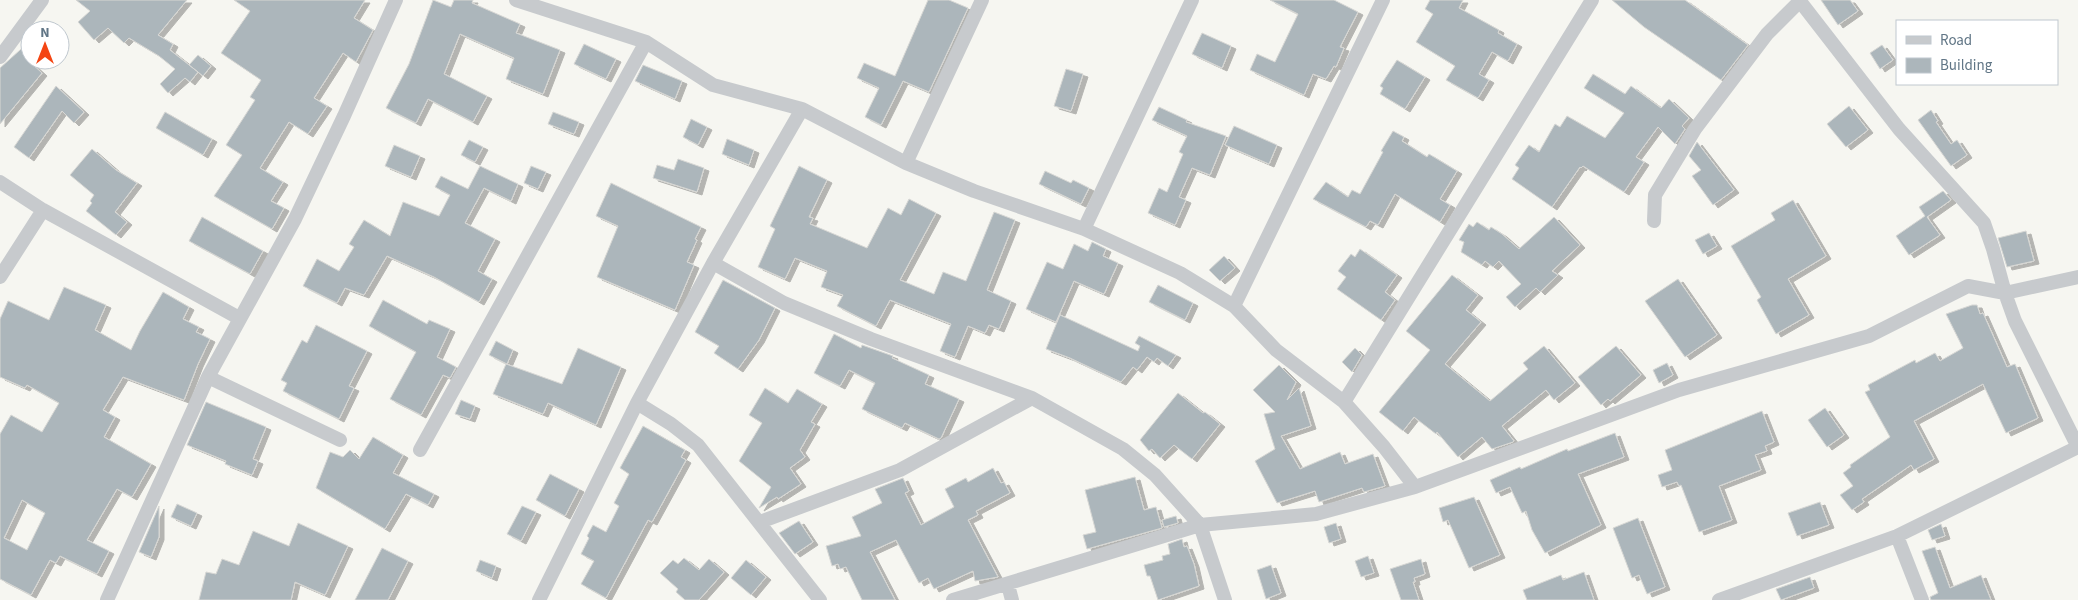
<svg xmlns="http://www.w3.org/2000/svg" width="2078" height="600" font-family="'Source Sans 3',sans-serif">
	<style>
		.building { fill: #acb6bb; stroke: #d7d7d4; fill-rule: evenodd; filter: url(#shadow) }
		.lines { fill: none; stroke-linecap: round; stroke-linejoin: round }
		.street { stroke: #c7cacd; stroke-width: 14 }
	</style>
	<defs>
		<filter id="shadow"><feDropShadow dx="5" dy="3" stdDeviation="0" flood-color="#0004"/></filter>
	</defs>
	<rect width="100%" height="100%" fill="#f6f6f1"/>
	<path class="building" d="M76,0H187L158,35L173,44L170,50L198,72L190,82L185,78L168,93L160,84L175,69L159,56L129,38L124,43L108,28L94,40L78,22L90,11Z
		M234,0H365L354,18L373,30L356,62L343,53L314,98L327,106L308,134L289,122L260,168L283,182L271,201L284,208L272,229L214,196L242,155L226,145L255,100L250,97L261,80L221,53L250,11Z
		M433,0L451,7L454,0H473L472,3L520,24L516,33L560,50L543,94L506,79L514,58L460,34L444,74L487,96L473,122L428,99L416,123L386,108L409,64Z
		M928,0H949L968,8L929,92L903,81L881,125L865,117L879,88L857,78L864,63L895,76Z
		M1270,0H1334L1358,12L1340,47L1344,48L1336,67L1334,66L1326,79L1313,74L1304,95L1250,70L1257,54L1275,62L1298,14Z
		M1430,0H1463L1459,8L1499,30L1498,33L1517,44L1508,61L1492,52L1479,74L1489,80L1478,98L1446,80L1455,66L1416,42L1433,14L1425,9Z
		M1612,0H1685L1748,45L1721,80L1644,27Z
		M1821,0H1850L1858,11L1838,25Z
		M1202,33L1231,46L1222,68L1192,54Z
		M30,41V62L42,73L0,124V68Z
		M584,44L616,59L606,79L574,64Z
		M1882,45L1893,60L1880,69L1870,53Z
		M198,55L211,66L203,76L189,65Z
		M1397,60L1425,77L1405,109L1380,94L1383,88L1380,86Z
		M643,65L682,81L675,99L635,81Z
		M1066,69L1083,74L1071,111L1054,106Z
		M1593,74L1625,94L1631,86L1661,108L1669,99L1689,118L1682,126L1685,129L1675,144L1658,127L1636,157L1644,162L1624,192L1583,166L1581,168L1580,167L1552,207L1512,179L1519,168L1515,165L1529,145L1539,152L1555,124L1560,127L1567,116L1605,138L1624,113L1584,88Z
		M56,86L84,112L74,123L62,111L29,158L14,147Z
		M1849,106L1868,130L1846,147L1827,124Z
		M1159,107L1187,120L1186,122L1226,136L1210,175L1192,168L1179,197L1186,200L1175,225L1148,213L1159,188L1167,192L1183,154L1179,152L1187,136L1152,120Z
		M1931,110L1938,121L1936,122L1951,144L1957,140L1967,155L1951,166L1918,120Z
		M165,112L212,139L203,155L156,128Z
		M553,112L579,122L574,134L548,124Z
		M691,119L707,127L698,145L683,137Z
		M1234,126L1277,145L1269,164L1225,145Z
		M1393,131L1404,137L1402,141L1427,157L1429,154L1457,171L1440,199L1450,205L1440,222L1395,194L1378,225L1370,221L1366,227L1313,199L1326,182L1348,197L1352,190L1360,194L1383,152L1381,151Z
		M727,139L754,150L749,165L722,154Z
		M469,140L483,147L475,162L461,155Z
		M1697,142L1734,190L1713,205L1692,176L1701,170L1689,156Z
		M394,145L420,156L411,177L385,166Z
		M92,149L116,170L137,183L115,212L127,222L116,235L86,211L92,203L90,201L94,195L70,175Z
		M678,159L704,168L697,192L653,178L657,165L674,170Z
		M480,166L518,184L511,201L484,188L465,223L495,239L478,271L492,279L479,302L434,277L387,256L364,295L345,288L337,303L303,286L317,259L339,271L354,247L349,244L364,220L390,236L403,202L439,216L450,195L435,187L441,176L468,189Z
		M531,166L546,172L538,189L524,183Z
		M799,166L827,180L809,217L813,218L810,224L867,248L888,208L901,215L909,199L936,213L900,280L934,294L943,272L966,281L994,212L1015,220L987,290L1011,301L999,329L989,325L985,333L968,326L955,357L940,351L951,324L890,300L876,326L837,306L843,295L821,287L827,271L795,258L785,279L758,267L775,229L770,226Z
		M1045,171L1071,183L1073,180L1089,188L1081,204L1039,184Z
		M611,183L701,227L695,239L697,240L687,262L694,265L675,310L597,277L618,226L596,216Z
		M1943,191L1951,200L1927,217L1940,235L1909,255L1896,236L1925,216L1919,207Z
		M1793,200L1826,256L1788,279L1809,315L1776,334L1757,300L1761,297L1731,246L1775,220L1771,213Z
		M202,217L263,251L250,274L189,241Z
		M1554,217L1580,245L1552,271L1558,275L1540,292L1536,288L1515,307L1506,297L1521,284L1499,261L1493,267L1485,261L1482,265L1461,252L1464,242L1459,240L1469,224L1473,227L1477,222L1489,230L1491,227L1502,234L1519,249Z
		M2026,231L2034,261L2007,267L1998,238Z
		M1709,233L1717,246L1703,254L1695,240Z
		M1092,242L1106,249L1103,256L1118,263L1104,294L1074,281L1056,322L1026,309L1047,262L1063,269L1074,244L1088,251Z
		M1360,249L1397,275L1385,292L1395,300L1381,320L1337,289L1346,277L1338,271L1351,254L1355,257Z
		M1224,256L1235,268L1220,281L1209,270Z
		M1452,275L1478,295L1466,310L1481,322L1445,364L1490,401L1528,369L1523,363L1544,346L1575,383L1554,400L1546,390L1502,426L1514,441L1513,442L1492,449L1482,437L1458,457L1437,432L1436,434L1414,417L1403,431L1379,412L1430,350L1406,331Z
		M1678,279L1717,335L1685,357L1645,301Z
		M723,280L775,308L759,340L738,369L714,353L719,346L695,332Z
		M1158,285L1193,303L1185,320L1149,302Z
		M64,287L106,305L95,330L131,350L140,331L163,292L189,307L183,319L199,327L196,332L210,339L198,364L184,400L123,377L103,410L115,417L104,437L151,464L132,497L117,489L87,540L109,551L97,574L60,556L56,563L50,560L31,595L0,579V434L11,415L42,432L59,403L27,385L25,388L0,377V319L8,301L49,320ZM22,500L45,513L27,550L4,538Z
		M383,300L427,324L429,320L450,329L437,357L456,367L450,378L443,375L421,415L390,399L416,352L369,326Z
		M1972,305H1977L1980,314L1983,313L2007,367L2015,364L2038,418L2006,433L1983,384L1914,421L1934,459L1914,470L1911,465L1862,499L1864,502L1852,510L1840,495L1853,486L1843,473L1851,467L1850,465L1890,437L1865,392L1870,390L1868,385L1915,360L1916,363L1935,353L1940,361L1963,348L1946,314Z
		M1060,315L1138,351L1140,346L1135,343L1139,336L1176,355L1168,366L1157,358L1154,362L1147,357L1137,370L1133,367L1121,382L1070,358L1046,349Z
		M316,325L367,351L349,386L354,388L339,419L283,391L287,383L281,380L302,340L307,343Z
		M834,334L861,348L862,345L893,356L892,358L929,375L925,384L959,399L941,438L939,439L905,423L902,428L862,409L875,383L849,370L840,386L814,373Z
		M496,341L513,350L507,364L489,355Z
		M1616,346L1641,375L1610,401L1608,399L1601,405L1578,377Z
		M578,348L621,367L596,425L548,403L543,414L493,394L506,364L562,384Z
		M1355,348L1362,355L1352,372L1342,362Z
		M1667,363L1673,375L1659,383L1653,370Z
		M1279,365L1296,382L1287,400L1299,388L1311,426L1281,436L1300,469L1340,452L1345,464L1373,454L1385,486L1364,492L1362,488L1319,502L1315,491L1277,503L1255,461L1275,449L1264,414L1275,412L1253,390Z
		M765,388L788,403L797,389L822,404L811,422L815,424L800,450L805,457L790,468L801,484L778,499L777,497L759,508L771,487L739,461L762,423L749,415Z
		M1178,393L1203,413L1205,412L1220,424L1192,459L1174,445L1160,458L1152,449L1149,451L1140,440Z
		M461,400L475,406L470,419L455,414Z
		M206,402L266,427L253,459L258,461L252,475L225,464L226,461L187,445Z
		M1825,408L1844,435L1827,447L1808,420Z
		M1762,411L1774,442L1765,446L1767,451L1755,455L1761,470L1719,486L1732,520L1699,532L1681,485L1679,486L1677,482L1662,487L1658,475L1672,470L1665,450Z
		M643,426L685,450L681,457L686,460L652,522L648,520L606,598L581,584L594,561L581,554L589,538L587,536L593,525L606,532L619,506L614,503L629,474L620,468Z
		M1615,433L1624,457L1578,474L1601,525L1545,553L1532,530L1526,511L1522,513L1510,487L1496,493L1490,480L1520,467L1521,469L1567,449L1568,451Z
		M373,437L403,455L393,473L434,494L428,505L406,494L385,529L316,488L330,452L343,457L350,450L359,459Z
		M993,468L1001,483L1004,482L1010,493L976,511L978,515L968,520L998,577L975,581L973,571L934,589L928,578L919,583L896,540L870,552L895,600H862L846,567L840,569L838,564L832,566L826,546L861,536L852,517L882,503L875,489L903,478L909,491L905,493L921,525L954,507L945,489L966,478L968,482Z
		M550,474L579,489L565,516L536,500Z
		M1135,477L1144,510L1156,507L1162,528L1087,549L1083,535L1096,532L1085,490Z
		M1474,497L1500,555L1469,568L1448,520L1443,522L1439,508Z
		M1820,502L1829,525L1797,536L1788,513Z
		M177,504L197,513L191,526L171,517Z
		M159,506V537L151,557L139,552Z
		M522,506L536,512L521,541L507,534Z
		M1176,516L1178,523L1164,527L1162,520Z
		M1638,518L1665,587L1647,594L1639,575L1632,578L1613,528Z
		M799,521L813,542L795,554L779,533Z
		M298,523L348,546L325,595L295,582L291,600H199L206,572L216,574L222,559L239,565L253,531L289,546Z
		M1336,523L1341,539L1329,543L1324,527Z
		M1941,524L1945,536L1932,540L1928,530Z
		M1182,539L1184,547L1187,546L1194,564L1199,586L1158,600L1150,576H1147L1144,565L1163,560L1162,556L1170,554L1168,544Z
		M1935,547L1950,588L1981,575L1991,600H1931L1930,597L1938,593L1922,551Z
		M382,548L408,561L388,600H355Z
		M1368,556L1374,573L1361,577L1355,561Z
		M684,558L699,570L709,559L724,572L699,600H685L676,592L678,589L660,573L673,560L678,564Z
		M1421,559L1425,574L1414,578L1415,582H1413L1419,600H1401L1390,569Z
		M480,560L496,566L492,578L476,571Z
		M746,560L766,577L751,595L731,578Z
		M1271,565L1281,593L1266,599L1257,570Z
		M1584,572L1594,600H1527L1523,590L1561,575L1563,580Z
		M1810,577L1814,588L1781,600L1776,589Z"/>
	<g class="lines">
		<path class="street" d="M516,0L646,42L713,85L802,109L906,163L974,191L1084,229L1180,273L1234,306L1276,350L1344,402L1384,447L1415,487
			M1799,0L1899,129L1984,223L1993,249L2005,293L2078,277
			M0,57L42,0
			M802,109L713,263L784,303L871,339L1032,398L1123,449L1155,475L1200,525L1225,600
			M906,163L982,0
			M0,182L43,210L239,318
			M1654,221L1655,195L1695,129L1767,34L1800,1
			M1084,229L1192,0
			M0,277L43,210
			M1234,306L1383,0
			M208,377L340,440
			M1344,402L1592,0
			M637,403L713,263
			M420,450L646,42
			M760,522L900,470L1032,398
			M1897,536L1922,600
			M1008,585L1012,600
			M107,600L208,377L295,219L344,116L396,0
			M539,600L637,403L671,424L698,445L820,600
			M953,600L1200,525L1316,514L1415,487L1679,390L1869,336L1968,286L2005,293L2015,321L2078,447
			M1719,600L1897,536L2078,447"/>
	</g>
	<rect x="1896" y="20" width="162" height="65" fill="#ffffff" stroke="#c0c8cf"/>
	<rect x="1906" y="36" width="25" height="8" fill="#c7cacd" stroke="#c0c8cf"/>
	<text x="1940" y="45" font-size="15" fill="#617686">Road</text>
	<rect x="1906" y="58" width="25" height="15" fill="#acb6bb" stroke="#c0c8cf"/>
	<text x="1940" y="70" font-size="15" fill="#617686">Building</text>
	<g transform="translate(45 45)"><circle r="24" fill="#ffffff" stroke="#c0c8cf"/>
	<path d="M0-4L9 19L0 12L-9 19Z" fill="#f44513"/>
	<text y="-8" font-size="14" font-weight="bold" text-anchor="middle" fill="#617686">N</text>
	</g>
</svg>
